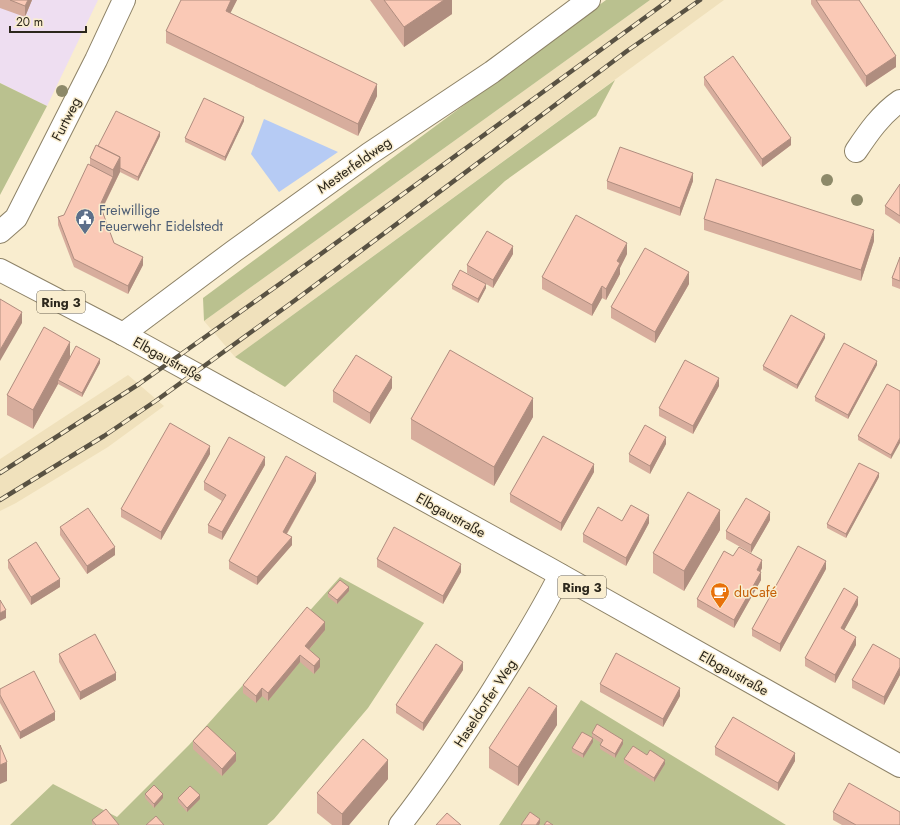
<svg xmlns="http://www.w3.org/2000/svg" width="900" height="825" font-family="Jost,sans-serif">
	<style>
		.built { fill: #f0e1bc }
		.education { fill: #eedef1 }
		.green { fill: #bac18f }
		.water { fill: #b6cbf4 }
		.lines { fill: none; stroke-linecap: round; stroke-linejoin: round }
		.minor-casing { stroke: #8d8267; stroke-width: 24 }
		.major-casing { stroke: #8d8267; stroke-width: 24 }
		.minor { stroke: #fff; stroke-width: 22 }
		.major { stroke: #fff; stroke-width: 22 }
		.rail-casing { stroke: #595243; stroke-width: 4.5 }
		.rail { stroke: #f9edcf; stroke-width: 3; stroke-dasharray: 9; stroke-linecap: butt }
		.tree { fill: #8d8969 }
		.wall { fill: #d7ad9d }
		.shaded-wall { fill: #af8d7f }
		.building { fill: #fac9b6; stroke: #af8d7f }
		.labels { text-anchor: middle; stroke-width: 3; stroke-linejoin: round; paint-order: stroke }
		.shield { fill: #f9edcf; stroke: #6a6252; stroke-width: 1 }
		.shield-label { font-size: 13px; font-weight: bold; fill: #2c271c }
		.street-label { font-size: 14px; fill: #2c271c; stroke: #f9edcf }
		.service-label { font-size: 14px; fill: #4e5e75; stroke: #f9edcf; text-anchor: start }
		.food-label { font-size: 14px; fill: #c56008; stroke: #f9edcf; text-anchor: start }
	</style>
	<rect width="100%" height="100%" fill="#f9edcf"/>
	<path class="built" d="M650,0H724L235,357L204,321Z
		M128,375L164,406L108,447L16,503L0,511V459Z"/>
	<path class="education" d="M0,0H98L47,106L0,83Z"/>
	<path class="green" d="M606,0H650L204,321L203,298Z
		M615,80L596,116L505,181L285,387L235,357Z
		M0,83L47,106L0,195Z
		M340,577L424,623L368,708L274,819L267,825H10L53,784L117,817L189,745Z
		M581,700L786,825H499Z"/>
	<path class="water" d="M264,119L338,152L279,192L251,154Z"/>
	<g class="lines">
		<defs>
			<path id="minor" d="M856,151C868,133 881,114 900,101
				M0,232L16,218L96,60L124,0
				M123,334L234,251L369,154L492,72L589,0
				M400,825C432,784 460,741 488,698C513,658 539,617 560,575"/>
			<path id="major" d="M0,270L123,334L548,568L900,766"/>
		</defs>
		<use href="#minor" class="minor-casing"/>
		<use href="#major" class="major-casing"/>
		<use href="#minor" class="minor"/>
		<use href="#major" class="major"/>
		<defs>
			<path id="rail" d="M0,473L139,384L281,283L669,0
				M0,500L104,436L157,400L294,301L627,51L700,0"/>
		</defs>
		<use href="#rail" class="rail-casing"/>
		<use href="#rail" class="rail"/>
	</g>
	<g class="tree">
		<circle cx="62" cy="91" r="6"/>
		<circle cx="827" cy="180" r="6"/>
		<circle cx="857" cy="200" r="6"/>
	</g>
	<path class="wall" d="M0,0H32L25,17L0,8Z
		M181,0H237L230,13L377,96L358,136L166,43V31Z
		M370,0H452V14L404,47Z
		M811,0H859L896,67L866,87L811,4Z
		M704,77L791,145L762,167L704,85Z
		M244,121L225,161L185,142V138Z
		M160,136L138,181L120,172L102,210L114,243L143,265L128,294L74,267L58,225V217L64,215L90,165V158L98,146Z
		M607,181H693L680,216L607,189Z
		M900,184V224L885,214V206Z
		M704,219L874,241L861,281L704,230Z
		M513,254L493,288L467,273V265Z
		M627,254L620,268V274L606,300L602,298L592,316L542,289V277Z
		M900,257V289L892,286V278Z
		M689,284L655,343L611,318V307Z
		M452,285L486,288L478,303L452,289Z
		M825,338L797,389L763,370V366Z
		M70,358L100,363L82,397L58,384L33,429L7,415V395Z
		M877,365L848,419L815,401V397Z
		M719,386L693,434L659,416V408Z
		M392,388L370,424L333,402V391Z
		M900,391L891,459L858,440V436Z
		M533,417L494,486L411,439V419Z
		M666,444L650,474L629,462V454Z
		M210,454L161,540L121,517V509Z
		M265,465L222,540L208,533V525L222,501L204,490V482Z
		M594,472L561,531L510,502V494Z
		M879,477L846,538L827,528V524Z
		M316,481L287,534L292,545L257,585L229,569V561Z
		M770,520L751,553L726,539V531Z
		M622,521L649,523L626,566L583,542V534Z
		M60,527L115,555L87,574L60,535Z
		M720,530L684,591L653,573V553Z
		M733,556L762,568L760,572L761,580L734,628L697,607V599Z
		M377,559L461,572L443,604L377,567Z
		M8,560L60,587L31,605L8,568Z
		M826,569L780,652L752,636V629Z
		M349,591L337,604L328,597V593Z
		M858,605L844,630L856,645L835,683L805,666V658Z
		M325,630L309,650L320,667L314,674L300,662L268,701L262,696L256,703L243,693V685Z
		M59,654L116,680L80,700L59,662Z
		M900,659V675L884,705L852,688V680Z
		M463,670L423,731L396,713V705Z
		M600,684L680,696L663,727L600,692Z
		M0,689L55,720L20,739L0,703Z
		M557,725L518,786L489,768V748Z
		M592,733L623,744L615,758L600,749V745L601,743L592,737Z
		M193,741L236,761L222,776L193,749Z
		M593,742L583,758L572,752V748Z
		M715,747L795,761L778,791L715,755Z
		M647,755L665,764L654,782L624,763V759Z
		M388,779L349,825H332L317,813V793Z
		M145,794L163,798L154,808L145,798Z
		M178,798L200,799L187,812L178,802Z
		M833,812L900,825H842L833,820Z
		M92,820L119,825H93L92,824Z"/>
	<path class="shaded-wall" d="M28,0H32L25,17V6Z
		M231,0H237L226,22V11Z
		M444,0H452V14L404,47V27Z
		M896,56V67L866,87V76Z
		M377,84V96L358,136V124Z
		M244,117V121L225,161V157Z
		M160,132V136L138,181V177Z
		M791,138V145L762,167V159Z
		M120,157V172L100,213V205L113,177V170Z
		M693,173V181L680,216V208Z
		M874,230V241L861,281V270Z
		M627,243V254L620,268V274L606,300V289L617,261Z
		M513,246V254L493,288V280Z
		M143,257V265L128,294V286Z
		M689,272V284L655,343V332Z
		M486,284V288L478,303V299Z
		M602,286V298L592,316V305Z
		M22,312V323L0,361V350Z
		M825,334V338L797,389V385Z
		M70,342V362L58,380V384L33,429V410Z
		M100,359V363L82,397V393Z
		M877,361V365L848,419V415Z
		M392,377V388L370,424V413Z
		M719,378V386L693,434V426Z
		M533,398V417L494,486V467Z
		M666,437V444L650,474V466Z
		M900,438V443L891,459V455Z
		M210,446V454L161,540V532Z
		M265,457V465L222,540V532Z
		M594,464V472L561,531V523Z
		M316,473V481L283,540V532Z
		M879,473V477L846,538V534Z
		M720,510V530L684,591V571Z
		M770,512V520L751,553V545Z
		M649,515V523L626,566V558Z
		M292,537V545L257,585V577Z
		M115,547V555L87,574V566Z
		M762,560V568L757,578V570Z
		M826,561V569L780,652V644Z
		M461,564V572L443,604V596Z
		M761,572V580L734,628V620Z
		M60,579V587L31,605V597Z
		M349,587V591L337,604V600Z
		M858,597V605L841,636V628Z
		M6,610V618L0,621V613Z
		M325,622V630L305,654V646Z
		M856,637V645L835,683V675Z
		M300,655V662L268,701V693Z
		M320,659V667L314,674V666Z
		M463,662V670L423,731V723Z
		M900,667V675L884,705V697Z
		M116,673V680L80,700V692Z
		M262,688V696L256,703V696Z
		M680,688V696L663,727V719Z
		M557,706V725L518,786V767Z
		M55,712V720L20,739V732Z
		M593,738V742L583,758V754Z
		M623,740V744L615,758V754Z
		M236,753V761L222,776V769Z
		M795,753V761L778,791V783Z
		M388,760V779L349,825H342V814Z
		M665,760V764L654,782V778Z
		M7,762V781L0,784V765Z
		M163,794V798L154,808V804Z
		M200,795V799L187,812V808Z
		M540,819V823L539,825H536Z"/>
	<path class="building" d="M10,0H28L25,6Z
		M181,0H231L226,11L377,84L358,124L166,31Z
		M384,0H444L404,27Z
		M816,0H859L896,56L866,76Z
		M733,56L791,138L762,159L704,77Z
		M204,98L244,117L225,157L185,138Z
		M116,111L160,132L138,177L120,168V157L98,146Z
		M96,145L120,157L113,170L90,158Z
		M620,147L693,173L680,208L607,181Z
		M88,164L113,177L100,205L114,243L143,257L128,286L74,259L58,217L64,215Z
		M716,179L874,230L861,270L704,219Z
		M900,184V216L885,206Z
		M576,215L627,243L617,261L620,263L606,289L602,286L592,305L542,277Z
		M487,231L513,246L493,280L467,265Z
		M645,248L689,272L655,332L611,307Z
		M900,257V281L892,278Z
		M460,270L486,284L478,299L452,285Z
		M0,299L22,312L0,350Z
		M791,315L825,334L797,385L763,366Z
		M44,327L70,342L33,410L7,395Z
		M844,343L877,361L848,415L815,397Z
		M76,346L100,359L82,393L58,380Z
		M450,350L533,398L494,467L411,419Z
		M356,355L392,377L370,413L333,391Z
		M685,360L719,378L693,426L659,408Z
		M887,384L900,391V438L891,455L858,436Z
		M170,423L210,446L161,532L121,509Z
		M645,425L666,437L650,466L629,454Z
		M543,436L594,464L561,523L510,494Z
		M229,437L265,457L222,532L208,525L226,495L204,482Z
		M286,456L316,473L283,532L292,537L257,577L229,561Z
		M859,463L879,473L846,534L827,524Z
		M688,492L720,510L684,571L653,553Z
		M746,498L770,512L751,545L726,531Z
		M631,505L649,515L626,558L583,534L598,507L622,521Z
		M88,508L115,547L87,566L60,527Z
		M394,527L461,564L443,596L377,559Z
		M36,542L60,579L31,597L8,560Z
		M798,546L826,561L780,644L752,629Z
		M739,547L762,560L757,570L761,572L734,620L697,599L724,551L733,556Z
		M340,580L349,587L337,600L328,593Z
		M844,588L858,597L841,628L856,637L835,675L805,658Z
		M0,600L6,610L0,613Z
		M307,607L325,622L305,646L320,659L314,666L300,655L268,693L262,688L256,696L243,685Z
		M95,634L116,673L80,692L59,654Z
		M436,644L463,662L423,723L396,705Z
		M873,644L900,659V667L884,697L852,680Z
		M616,653L680,688L663,719L600,684Z
		M34,671L55,712L20,732L0,695V689Z
		M529,687L557,706L518,767L489,748Z
		M733,717L795,753L778,783L715,747Z
		M597,724L623,740L615,754L600,745L603,740L592,733Z
		M207,726L236,753L222,769L193,741Z
		M582,732L593,738L583,754L572,748Z
		M363,739L388,760L342,814L317,793Z
		M0,745L7,762L0,765Z
		M633,746L647,755L650,750L665,760L654,778L624,759Z
		M849,783L900,812V825H856L833,812Z
		M154,785L163,794L154,804L145,794Z
		M190,786L200,795L187,808L178,798Z
		M106,809L119,825H96L92,820Z
		M530,812L540,819L536,825H521Z
		M447,813L461,825H436Z
		M156,816L164,825H146Z
		M547,821L553,825H544Z"/>
	<defs>
		<symbol id="civic-pin" viewBox="-11 -11 22 30"><path d="M0 17L-7.5 6A9.5 9.5 0 1 1 7.5 6Z" fill="#5c6f8a" stroke="#f9edcf"/><path d="M-.6-6.5H3V-4.5H.6V-3L4-1V1h2V6H-6V1h2V-1L-.6-3ZM-1.2 2.5V6h2.4V2.5Z" fill="#fff"/></symbol>
		<symbol id="cafe-pin" viewBox="-11 -11 22 30"><path d="M0 17L-7.5 6A9.5 9.5 0 1 1 7.5 6Z" fill="#e8710a" stroke="#f9edcf"/><path d="M-5.5-4.5H6V0H3Q3 3.5 0 3.5H-2.5Q-5.5 3.5-5.5 0ZM3-3.2v2h1.7v-2ZM-6 4.5H4V6H-6Z" fill="#fff"/></symbol>
	</defs>
	<g fill-rule="evenodd">
		<use href="#civic-pin" x="74" y="207" width="22" height="30"/>
		<use href="#cafe-pin" x="709" y="581" width="22" height="30"/>
	</g>
	<g class="labels">
		<g class="shield">
			<rect x="37" y="291" width="48" height="22" rx="3"/>
			<rect x="558" y="576" width="48" height="22" rx="3"/>
		</g>
		<g class="shield-label">
			<text x="61" y="307">Ring 3</text>
			<text x="582" y="592">Ring 3</text>
		</g>
		<g class="street-label">
			<text transform="translate(66 119) rotate(-63)" y="5">Furtweg</text>
			<text transform="translate(354 165) rotate(-35)" y="5">Mesterfeldweg</text>
			<text transform="translate(168 359) rotate(29)" y="5">Elbgaustraße</text>
			<text transform="translate(451 515) rotate(29)" y="5">Elbgaustraße</text>
			<text transform="translate(734 673) rotate(29)" y="5">Elbgaustraße</text>
			<text transform="translate(485 703) rotate(-57)" y="5">Haseldorfer Weg</text>
		</g>
		<g class="service-label">
			<text x="99" y="215">Freiwillige<tspan x="99" dy="16">Feuerwehr Eidelstedt</tspan></text>
		</g>
		<g class="food-label">
			<text x="734" y="597">duCafé</text>
		</g>
	</g>
	<path d="M10 26v6h76v-6" fill="none" stroke="#2c271c" stroke-width="2"/>
	<text x="16" y="26" font-size="12" fill="#2c271c" stroke="#f9edcf" stroke-width="3" paint-order="stroke">20 m</text>
</svg>
